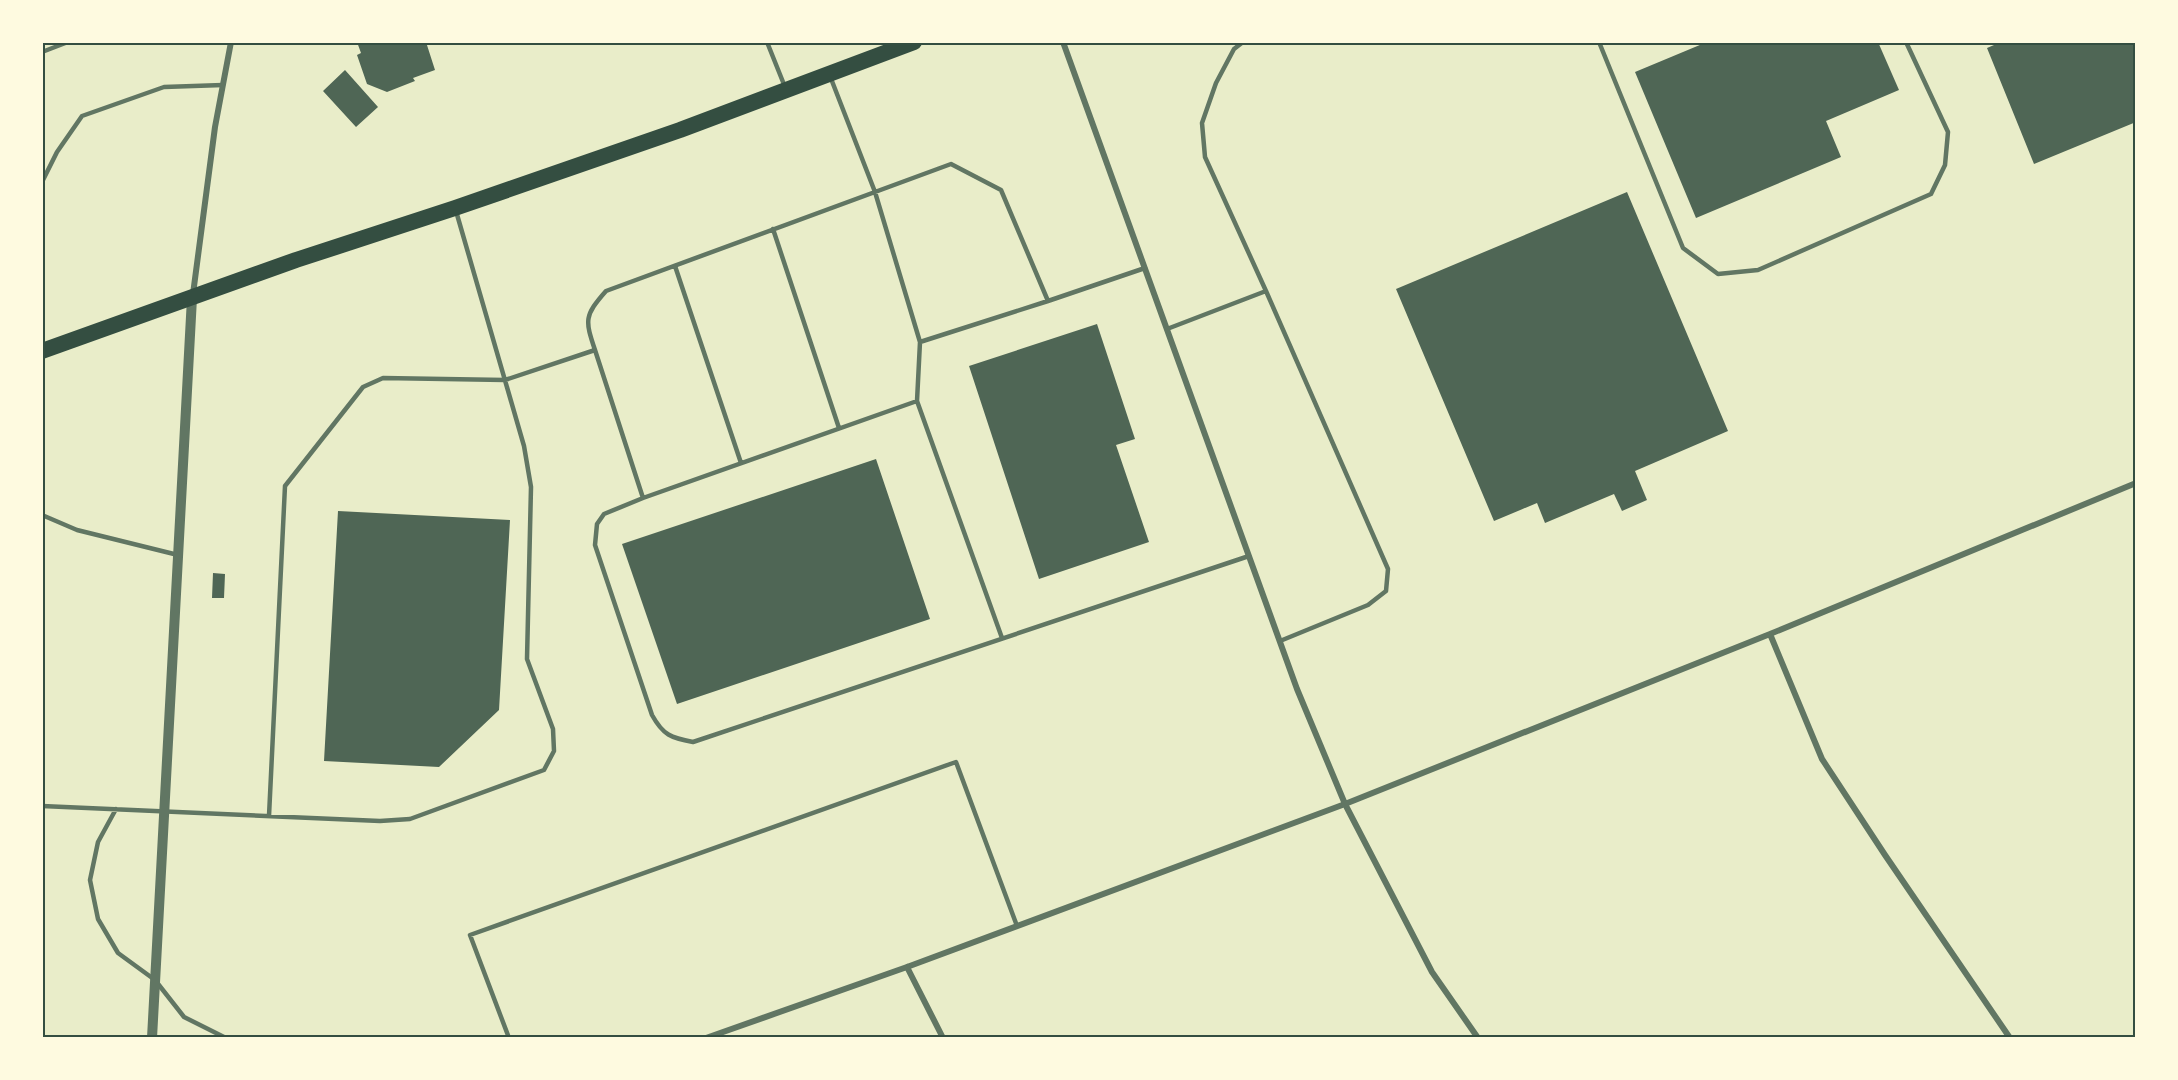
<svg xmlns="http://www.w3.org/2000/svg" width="2178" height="1080" font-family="Manrope,sans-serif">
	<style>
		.building { fill: #4f6655 }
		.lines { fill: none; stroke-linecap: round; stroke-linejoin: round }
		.service { stroke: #617663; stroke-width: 4.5 }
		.minor { stroke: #617663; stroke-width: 6 }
		.tertiary { stroke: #617663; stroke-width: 10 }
		.trunk { stroke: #344e41; stroke-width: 16 }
		.neatline { fill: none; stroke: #344e41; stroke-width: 2 }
	</style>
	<rect width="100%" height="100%" fill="#e9edc9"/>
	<path class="building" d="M357,42H426L435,70L413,78L415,81L387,92L367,84L357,55L361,53Z
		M1707,42H1878L1899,90L1826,121L1841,157L1696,218L1635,72Z
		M2001,42H2136V122L2034,164L1987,48Z
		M345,70L378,107L356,127L323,91Z
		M1627,192L1728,431L1635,471L1647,500L1622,511L1614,494L1545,523L1537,503L1494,521L1396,289Z
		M1097,324L1135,439L1116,445L1149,542L1039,579L969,366Z
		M876,459L930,619L677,704L622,544Z
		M338,511L510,520L499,710L439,767L324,761Z
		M213,573L225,574L224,598H212Z"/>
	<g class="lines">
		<path class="service" d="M767,42L785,87
			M1599,42L1683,248L1718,274L1758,270L1931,194L1945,165L1948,132L1906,42
			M42,52L68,42
			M830,76L875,192L920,342L917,401L1002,638
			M42,182L57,152L82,116L164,87L223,85
			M773,229L839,428
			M675,266L741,463
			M1266,291L1388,569L1386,591L1368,605L1280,641
			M1167,329L1266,291L1205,157L1202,123L1216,83L1234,49L1243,42
			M920,342L1048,301
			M595,350L643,498L604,514L597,524L595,545L652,715C663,735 671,738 693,742L1249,556
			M643,498L917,401
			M42,515L77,530L178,555
			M42,806L380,821L410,819L544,770L554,751L553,729L527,659L531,487L524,446L456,211
			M116,809L98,842L90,880L98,919L118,953L155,980L184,1017L226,1038
			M269,816L285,486L363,387L383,378L505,380L595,350C585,320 584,316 606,291L951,164L1001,190L1048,301L1145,268
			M509,1038L470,935L956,762L1017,926"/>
		<path class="minor" d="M1063,42L1297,689L1345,804L1432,972L1478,1038
			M193,294L215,127L231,42
			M1770,634L1822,759L1885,855L2010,1038
			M907,967L943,1038
			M706,1038L907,967L1345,804L1770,634L2136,483"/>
		<path class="tertiary" d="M152,1038L192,298"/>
		<path class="trunk" d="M42,351L296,260L455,208L680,130L914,42"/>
	</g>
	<rect width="2178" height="1080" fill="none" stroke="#fefae0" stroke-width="87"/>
	<rect x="44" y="44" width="2090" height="992" class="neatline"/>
</svg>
